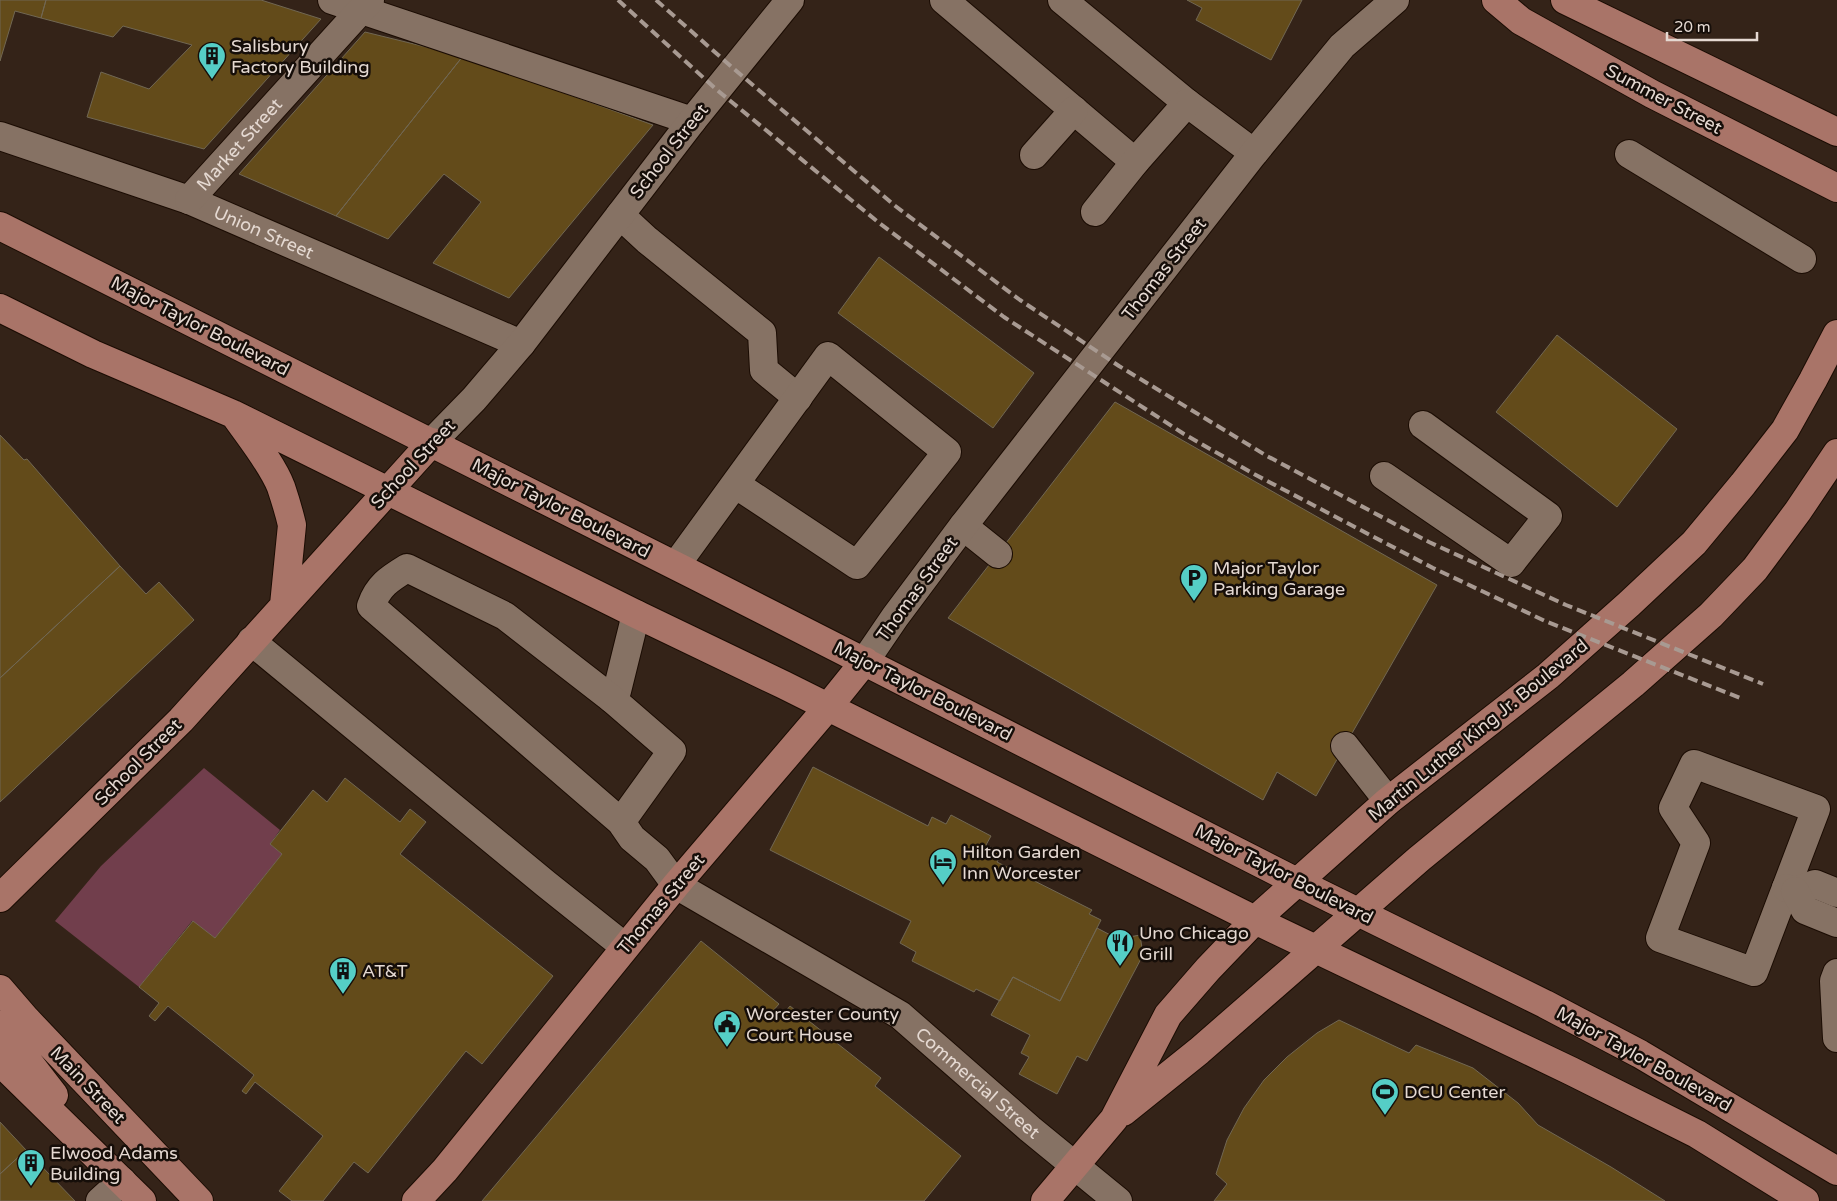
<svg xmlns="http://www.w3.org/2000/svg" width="1837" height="1201" font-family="'Varela Round',sans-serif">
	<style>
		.green { fill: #713e4c }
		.building { fill: #634b1a; stroke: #716753 }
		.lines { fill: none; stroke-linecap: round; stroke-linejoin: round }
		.minor-casing { stroke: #1b0c03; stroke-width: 30 }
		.major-casing { stroke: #1b0c03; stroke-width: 30 }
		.minor { stroke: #867264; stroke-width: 28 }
		.major { stroke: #a97468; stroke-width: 28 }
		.rail { stroke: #a89a92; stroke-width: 4; stroke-dasharray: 10 5; stroke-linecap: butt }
		.labels { text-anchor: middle; stroke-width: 5; stroke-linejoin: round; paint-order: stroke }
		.poi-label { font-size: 18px; fill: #e5d9d2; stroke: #160e09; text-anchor: start }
		.street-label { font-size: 18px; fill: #e5d9d2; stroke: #160e09 }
	</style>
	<rect width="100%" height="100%" fill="#342318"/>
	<path class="green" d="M204,768L280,830L270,844L282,854L215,938L192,921L139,987L55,921L101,866Z"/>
	<path class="building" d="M0,0H46L41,18L15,11L0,61Z
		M46,0H261L321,19L204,149L87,117L101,72L149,89L192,45L123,26L113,37L41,18Z
		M1187,0H1302L1271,60L1196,20L1202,8Z
		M365,32L463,56L336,216L239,174Z
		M463,56L653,125L509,298L433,263L481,202L444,174L388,239L336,216Z
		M879,257L1034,373L993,428L838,313Z
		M1557,335L1677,429L1617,507L1496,412Z
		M1115,402L1437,585L1316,796L1277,772L1263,800L948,618Z
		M0,435L24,460L27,459L120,566L0,678Z
		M120,566L146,594L159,582L194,620L0,802V678Z
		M813,767L928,826L932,817L946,824L951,815L991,836L986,845L1002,853L997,862L1092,910L1089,914L1101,920L1060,1001L1013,977L1000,1001L976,989L974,992L912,961L916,952L900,943L911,921L770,850Z
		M345,778L400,822L410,809L426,822L400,854L553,976L482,1064L466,1051L368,1173L354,1162L323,1201H292L279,1191L323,1136L255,1082L246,1094L242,1091L254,1075L168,1006L155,1021L149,1016L159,1003L139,987L193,921L215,938L282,854L270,844L313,790L327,802Z
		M1097,928L1118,939L1140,935L1143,955L1087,1061L1077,1056L1057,1094L1019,1074L1029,1057L1021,1053L1030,1035L991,1015L1013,977L1060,1001Z
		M701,941L779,1004L772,1012L779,1019L790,1006L881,1078L875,1086L961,1156L924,1201H482Z
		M1339,1020L1409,1053L1416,1045L1473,1068L1518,1103L1538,1125L1611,1167L1665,1201H1214L1227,1184L1216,1174L1227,1140L1244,1108L1264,1080L1287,1057L1317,1033Z
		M0,1122L26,1150L0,1174Z
		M26,1150L75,1201H0V1174Z"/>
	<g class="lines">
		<defs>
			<g id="minor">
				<path d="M332,0L692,121"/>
				<path d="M944,0L1135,162"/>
				<path d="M1062,0L1187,103L1254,153"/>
				<path id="s1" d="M0,136L189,200L521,344"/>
				<path d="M1629,154L1802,259"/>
				<path d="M1034,155L1074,110"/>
				<path id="s2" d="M189,200L370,0"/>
				<path d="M1095,212L1135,162L1187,103"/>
				<path d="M620,215L647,240L762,333L764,370L798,398"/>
				<path d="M432,442L474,399L521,344L692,121L790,0"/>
				<path d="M1384,476L1511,563L1548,516L1423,425"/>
				<path d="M963,526L998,554"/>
				<path d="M676,565L828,356L947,452L857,565L735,484"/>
				<path d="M251,641L546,884L625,947"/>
				<path d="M865,661L895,617L963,526L1254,153L1342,46L1395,0"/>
				<path d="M612,699L617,691L636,614"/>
				<path d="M1345,746L1388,801"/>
				<path d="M1694,764L1816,809L1754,972L1660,938L1696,843L1673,808Z"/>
				<path id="s3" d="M621,822L672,751L612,699L505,616L407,568C389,579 378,586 371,606L621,822L632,838L657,859L676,885L900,1015L1030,1129L1118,1201"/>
				<path d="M1786,888L1795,891L1815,884L1837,893"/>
				<path d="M1795,891L1805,910L1837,923"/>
				<path d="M1837,973L1834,981L1837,1038"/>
				<path d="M100,1201L122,1181"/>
			</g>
			<path id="major" d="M1496,0L1521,21L1652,94L1837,188
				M1565,0L1837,132
				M0,226L696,576L1297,882L1545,1004L1640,1054L1837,1171
				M0,308L93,354L233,414L636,614L784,685L1255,920L1571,1071L1697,1134L1805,1201
				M236,417C250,437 272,464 281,487C285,499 289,512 292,525L284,605
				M0,898L181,720L432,442
				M0,989L25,1018L199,1201
				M0,1025L54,1095
				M0,1062L142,1201
				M1123,1112L1199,1051L1419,859L1633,684L1711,615L1755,569L1798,511L1837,453
				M416,1201L445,1170L676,885L828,707L865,661
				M1045,1201L1114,1119L1168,1015L1208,969L1255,920L1388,801L1548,676L1629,604L1694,543L1743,484L1785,430L1813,380L1837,334"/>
		</defs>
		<use href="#minor" class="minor-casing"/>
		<use href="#major" class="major-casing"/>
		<use href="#minor" class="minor"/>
		<use href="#major" class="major"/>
		<path class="rail" d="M618,0L717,90L878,222L1004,317L1184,434L1254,474L1433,568L1484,592L1545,621L1743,699
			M656,0L734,69L894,205L1020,300L1119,366L1267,456L1429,542L1566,605L1763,684"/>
	</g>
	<defs>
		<symbol id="building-pin" viewBox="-11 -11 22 30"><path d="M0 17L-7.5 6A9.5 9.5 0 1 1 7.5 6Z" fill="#55cec6" stroke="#160e09"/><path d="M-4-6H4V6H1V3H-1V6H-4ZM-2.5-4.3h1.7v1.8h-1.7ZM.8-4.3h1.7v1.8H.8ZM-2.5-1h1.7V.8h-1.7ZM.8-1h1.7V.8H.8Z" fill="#111"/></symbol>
		<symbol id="parking-pin" viewBox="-11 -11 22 30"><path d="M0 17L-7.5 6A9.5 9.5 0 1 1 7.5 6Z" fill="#55cec6" stroke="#160e09"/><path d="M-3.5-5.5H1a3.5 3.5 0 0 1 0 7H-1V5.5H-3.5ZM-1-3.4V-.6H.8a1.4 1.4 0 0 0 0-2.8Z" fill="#111"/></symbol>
		<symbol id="hotel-pin" viewBox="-11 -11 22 30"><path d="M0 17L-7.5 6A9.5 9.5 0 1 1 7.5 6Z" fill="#55cec6" stroke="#160e09"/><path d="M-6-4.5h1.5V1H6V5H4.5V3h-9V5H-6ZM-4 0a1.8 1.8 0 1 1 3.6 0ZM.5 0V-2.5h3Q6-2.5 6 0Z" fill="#111"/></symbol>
		<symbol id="restaurant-pin" viewBox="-11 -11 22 30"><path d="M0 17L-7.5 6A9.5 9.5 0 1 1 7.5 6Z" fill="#55cec6" stroke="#160e09"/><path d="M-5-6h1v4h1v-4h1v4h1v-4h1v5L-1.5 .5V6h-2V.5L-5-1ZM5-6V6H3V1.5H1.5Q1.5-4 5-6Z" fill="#111"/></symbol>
		<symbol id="civic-pin" viewBox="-11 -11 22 30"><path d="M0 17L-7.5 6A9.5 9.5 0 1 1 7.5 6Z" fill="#55cec6" stroke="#160e09"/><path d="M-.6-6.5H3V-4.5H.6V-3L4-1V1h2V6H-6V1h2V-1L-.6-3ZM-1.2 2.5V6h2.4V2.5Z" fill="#111"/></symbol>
		<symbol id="stadium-pin" viewBox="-11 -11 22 30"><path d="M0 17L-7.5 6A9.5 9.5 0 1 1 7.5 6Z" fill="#55cec6" stroke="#160e09"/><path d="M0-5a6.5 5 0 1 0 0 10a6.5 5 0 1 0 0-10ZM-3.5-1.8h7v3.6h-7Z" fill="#111"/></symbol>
	</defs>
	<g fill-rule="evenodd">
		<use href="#building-pin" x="196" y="40" width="32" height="43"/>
		<use href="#parking-pin" x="1178" y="562" width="32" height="43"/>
		<use href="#hotel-pin" x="927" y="846" width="32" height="43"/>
		<use href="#restaurant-pin" x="1104" y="927" width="32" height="43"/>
		<use href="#building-pin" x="327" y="955" width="32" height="43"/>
		<use href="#civic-pin" x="711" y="1008" width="32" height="43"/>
		<use href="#stadium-pin" x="1369" y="1076" width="32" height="43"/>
		<use href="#building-pin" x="15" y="1147" width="32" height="43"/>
	</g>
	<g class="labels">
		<g class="poi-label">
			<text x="231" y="52">Salisbury<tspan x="231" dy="21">Factory Building</tspan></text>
			<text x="1213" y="574">Major Taylor<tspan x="1213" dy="21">Parking Garage</tspan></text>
			<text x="962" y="858">Hilton Garden<tspan x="962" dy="21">Inn Worcester</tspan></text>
			<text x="1139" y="939">Uno Chicago<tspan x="1139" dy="21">Grill</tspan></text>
			<text x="362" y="977">AT&amp;T</text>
			<text x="746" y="1020">Worcester County<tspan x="746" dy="21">Court House</tspan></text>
			<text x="1404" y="1098">DCU Center</text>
			<text x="50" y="1159">Elwood Adams<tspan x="50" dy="21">Building</tspan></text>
		</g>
		<g class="street-label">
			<text transform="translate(1664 99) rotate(28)" y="6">Summer Street</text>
			<text dy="6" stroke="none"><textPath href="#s2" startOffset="75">Market Street</textPath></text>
			<text transform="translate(669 151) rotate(-52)" y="6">School Street</text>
			<text dy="6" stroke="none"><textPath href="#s1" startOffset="281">Union Street</textPath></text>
			<text transform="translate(1164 269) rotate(-52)" y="6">Thomas Street</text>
			<text transform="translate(200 326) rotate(27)" y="6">Major Taylor Boulevard</text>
			<text transform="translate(413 464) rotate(-47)" y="6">School Street</text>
			<text transform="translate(561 508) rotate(27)" y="6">Major Taylor Boulevard</text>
			<text transform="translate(917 589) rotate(-54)" y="6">Thomas Street</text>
			<text transform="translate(923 691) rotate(27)" y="6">Major Taylor Boulevard</text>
			<text transform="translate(1478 730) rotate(-39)" y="6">Martin Luther King Jr. Boulevard</text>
			<text transform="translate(138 762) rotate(-45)" y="6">School Street</text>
			<text transform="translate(1284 874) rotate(27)" y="6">Major Taylor Boulevard</text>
			<text transform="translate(661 904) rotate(-50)" y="6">Thomas Street</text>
			<text transform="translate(1644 1059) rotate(29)" y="6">Major Taylor Boulevard</text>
			<text dy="6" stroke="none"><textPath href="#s3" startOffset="1242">Commercial Street</textPath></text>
			<text transform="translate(88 1085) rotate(46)" y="6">Main Street</text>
		</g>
	</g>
	<path d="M1667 32v8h90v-8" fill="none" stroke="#e5d9d2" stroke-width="2.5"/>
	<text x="1674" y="32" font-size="15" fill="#e5d9d2" stroke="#160e09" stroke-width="4" paint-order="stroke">20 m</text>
</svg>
